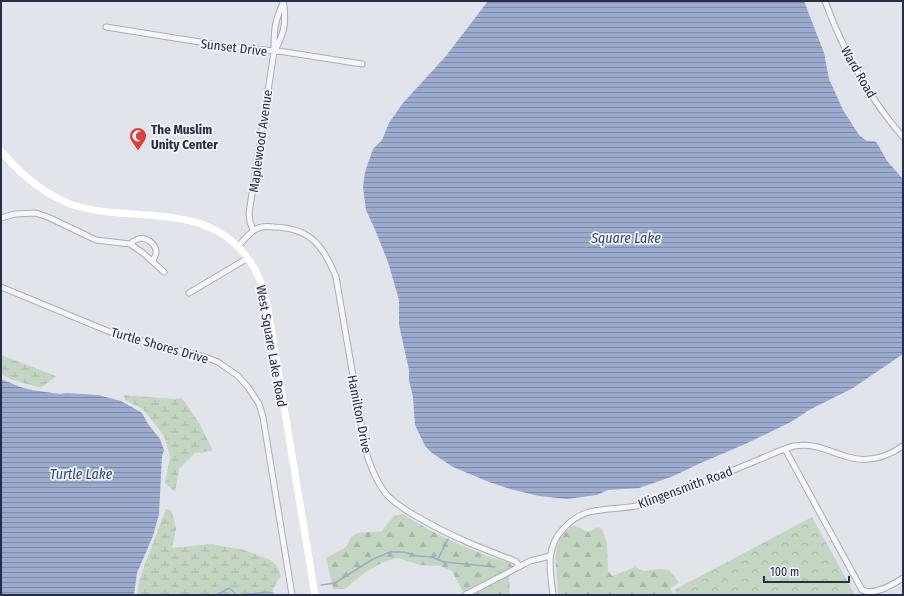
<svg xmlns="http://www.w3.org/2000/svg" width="904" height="596" font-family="'Fira Sans Condensed',sans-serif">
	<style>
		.forest { fill: url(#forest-firs) }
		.wetland { fill: url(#wetland-marsh) }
		.park { fill: url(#park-crowns) }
		.water { fill: url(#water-rules) }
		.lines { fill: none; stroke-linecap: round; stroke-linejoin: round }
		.stream { stroke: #9aabce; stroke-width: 1.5 }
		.street-casing { stroke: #aaadb9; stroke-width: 7 }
		.street { stroke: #f5f6f9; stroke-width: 5 }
		.secondary { stroke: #fff; stroke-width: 7 }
		.labels { text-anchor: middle; stroke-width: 3.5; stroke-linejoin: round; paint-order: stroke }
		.street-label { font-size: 13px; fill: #282e45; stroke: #f2f3f8 }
		.poi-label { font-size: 13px; font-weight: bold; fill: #282e45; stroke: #f2f3f8; text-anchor: start }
		.water-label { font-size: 14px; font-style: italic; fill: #2f447c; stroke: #f2f3f8 }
	</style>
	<defs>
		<pattern id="forest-firs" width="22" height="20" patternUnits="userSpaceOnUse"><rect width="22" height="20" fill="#c4d6c2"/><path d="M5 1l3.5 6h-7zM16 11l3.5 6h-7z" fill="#a8b8a8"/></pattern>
		<pattern id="wetland-marsh" width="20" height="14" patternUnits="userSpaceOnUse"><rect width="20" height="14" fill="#c4d6c2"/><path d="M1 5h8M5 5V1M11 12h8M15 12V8" fill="none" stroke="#a8b8a8"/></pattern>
		<pattern id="park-crowns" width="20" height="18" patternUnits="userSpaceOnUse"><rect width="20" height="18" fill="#c4d6c2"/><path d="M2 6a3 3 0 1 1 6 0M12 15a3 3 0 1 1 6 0" fill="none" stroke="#a8b8a8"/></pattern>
		<pattern id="water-rules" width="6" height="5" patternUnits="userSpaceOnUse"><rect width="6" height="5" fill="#9aabce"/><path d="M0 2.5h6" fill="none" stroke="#7e8ca9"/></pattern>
	</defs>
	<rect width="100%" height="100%" fill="#e2e4eb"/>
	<path class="forest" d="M403,514C432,534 476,553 510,563L512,566L511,568L467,592H463L452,571L440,566L420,565L398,558L383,562L363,574L345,589H333L326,558L346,547L351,537L357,533L382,531L394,516Z
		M572,526L578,527L588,532L598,527L602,529L607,543L608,571L612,576L635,567L644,571L661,569L669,570L679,583L670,588L675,595H558C558,568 547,546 572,526Z
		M509,576L510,595H473Z"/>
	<path class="wetland" d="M1,355L56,376L41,388L13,380L1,374Z
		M124,395L175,399L182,398L199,423L213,451L195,453L179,469L175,492L165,483L170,457L164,436L143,409L125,400Z
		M166,509L172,511L176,529L172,548L210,544L241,549L271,560L277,566L281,576L276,583L271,595H137L139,582L143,569Z"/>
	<path class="park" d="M812,517L855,595H677L674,590Z"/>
	<path class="water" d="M488,1H804L824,53L829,79L843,110L859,135L867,141H874L877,143L887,161L903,179V354L853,388L809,410L791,422L743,445L703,462L671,477L639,488L608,490L597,495L567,499L539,496L510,489L489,482L453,467L432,453L425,446L415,425L413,397L409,381V370L399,325V300L388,262L376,232L366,210L363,187L365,172L373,149L382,140L389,123L403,103L446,56Z
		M1,379L20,387L32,390L60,394L66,393L98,395L121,401L130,406L142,413L148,424L160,439L164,450L162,456L159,514L153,536L137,573L134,595H1Z"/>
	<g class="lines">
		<path class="stream" d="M438,559L448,539
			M321,585L335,583L373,559L390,552H404L417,556L432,557L444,562L495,567
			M216,595L229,588L235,593V595
			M241,595L266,592L273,593"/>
		<defs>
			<path id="street" d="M825,1C843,50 868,97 903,137
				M106,27L225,46L285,52L362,64
				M275,51C284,32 286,26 284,5
				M1,218L15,214L36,213L50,218L96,240L130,244L143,253L164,272
				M253,230L250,222L249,213L274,52C274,31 274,23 283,3
				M130,244C132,242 135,240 138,239C146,236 156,244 156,252C156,255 154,258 153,261
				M238,246C243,241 248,235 253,231C259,226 267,226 274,227C310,228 323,245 336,277L366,452C371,468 377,484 388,496C398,506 410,513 423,520C452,537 484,549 515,561L520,566
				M1,287L115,334L205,357L218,362L238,376L248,387L259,404L263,417L292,595
				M189,293L248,258
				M785,449L862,590C874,596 892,585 903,578
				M465,595L530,561L550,556
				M553,595C550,571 545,548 563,529C586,503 611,512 641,505C657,501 672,494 687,488C711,479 734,470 758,460C770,455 782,449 794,446C817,443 827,451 848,457C868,463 887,457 903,446"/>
		</defs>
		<use href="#street" class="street-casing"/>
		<use href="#street" class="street"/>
		<path class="secondary" d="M1,151C21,175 43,194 73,205C129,223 200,202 242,251C255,266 263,283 267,303L315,595"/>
	</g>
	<defs>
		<symbol id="mosque-pin" viewBox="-11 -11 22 30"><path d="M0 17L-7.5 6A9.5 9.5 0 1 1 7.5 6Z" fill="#d9403e" stroke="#f2f3f8"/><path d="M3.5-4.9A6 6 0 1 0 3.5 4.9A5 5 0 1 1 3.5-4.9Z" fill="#fff"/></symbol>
	</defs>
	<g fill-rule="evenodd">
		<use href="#mosque-pin" x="128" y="126" width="20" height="27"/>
	</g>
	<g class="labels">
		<g class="street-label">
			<text transform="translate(234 47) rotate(7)" y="5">Sunset Drive</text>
			<text transform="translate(859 72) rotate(60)" y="5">Ward Road</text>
			<text transform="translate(260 141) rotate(-82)" y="5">Maplewood Avenue</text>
			<text transform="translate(160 345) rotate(16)" y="5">Turtle Shores Drive</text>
			<text transform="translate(272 346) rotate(80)" y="5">West Square Lake Road</text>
			<text transform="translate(360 414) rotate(79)" y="5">Hamilton Drive</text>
			<text transform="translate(685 487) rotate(-20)" y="5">Klingensmith Road</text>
		</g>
		<g class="poi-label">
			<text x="151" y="134">The Muslim<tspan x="151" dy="15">Unity Center</tspan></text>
		</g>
		<g class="water-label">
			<text x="626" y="243">Square Lake</text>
			<text x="81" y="479">Turtle Lake</text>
		</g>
	</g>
	<rect width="904" height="596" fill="none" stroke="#282e45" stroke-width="4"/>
	<path d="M764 576v6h85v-6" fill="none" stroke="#282e45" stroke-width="2"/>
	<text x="770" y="576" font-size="12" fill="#282e45" stroke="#f2f3f8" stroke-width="3" paint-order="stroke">100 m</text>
</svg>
